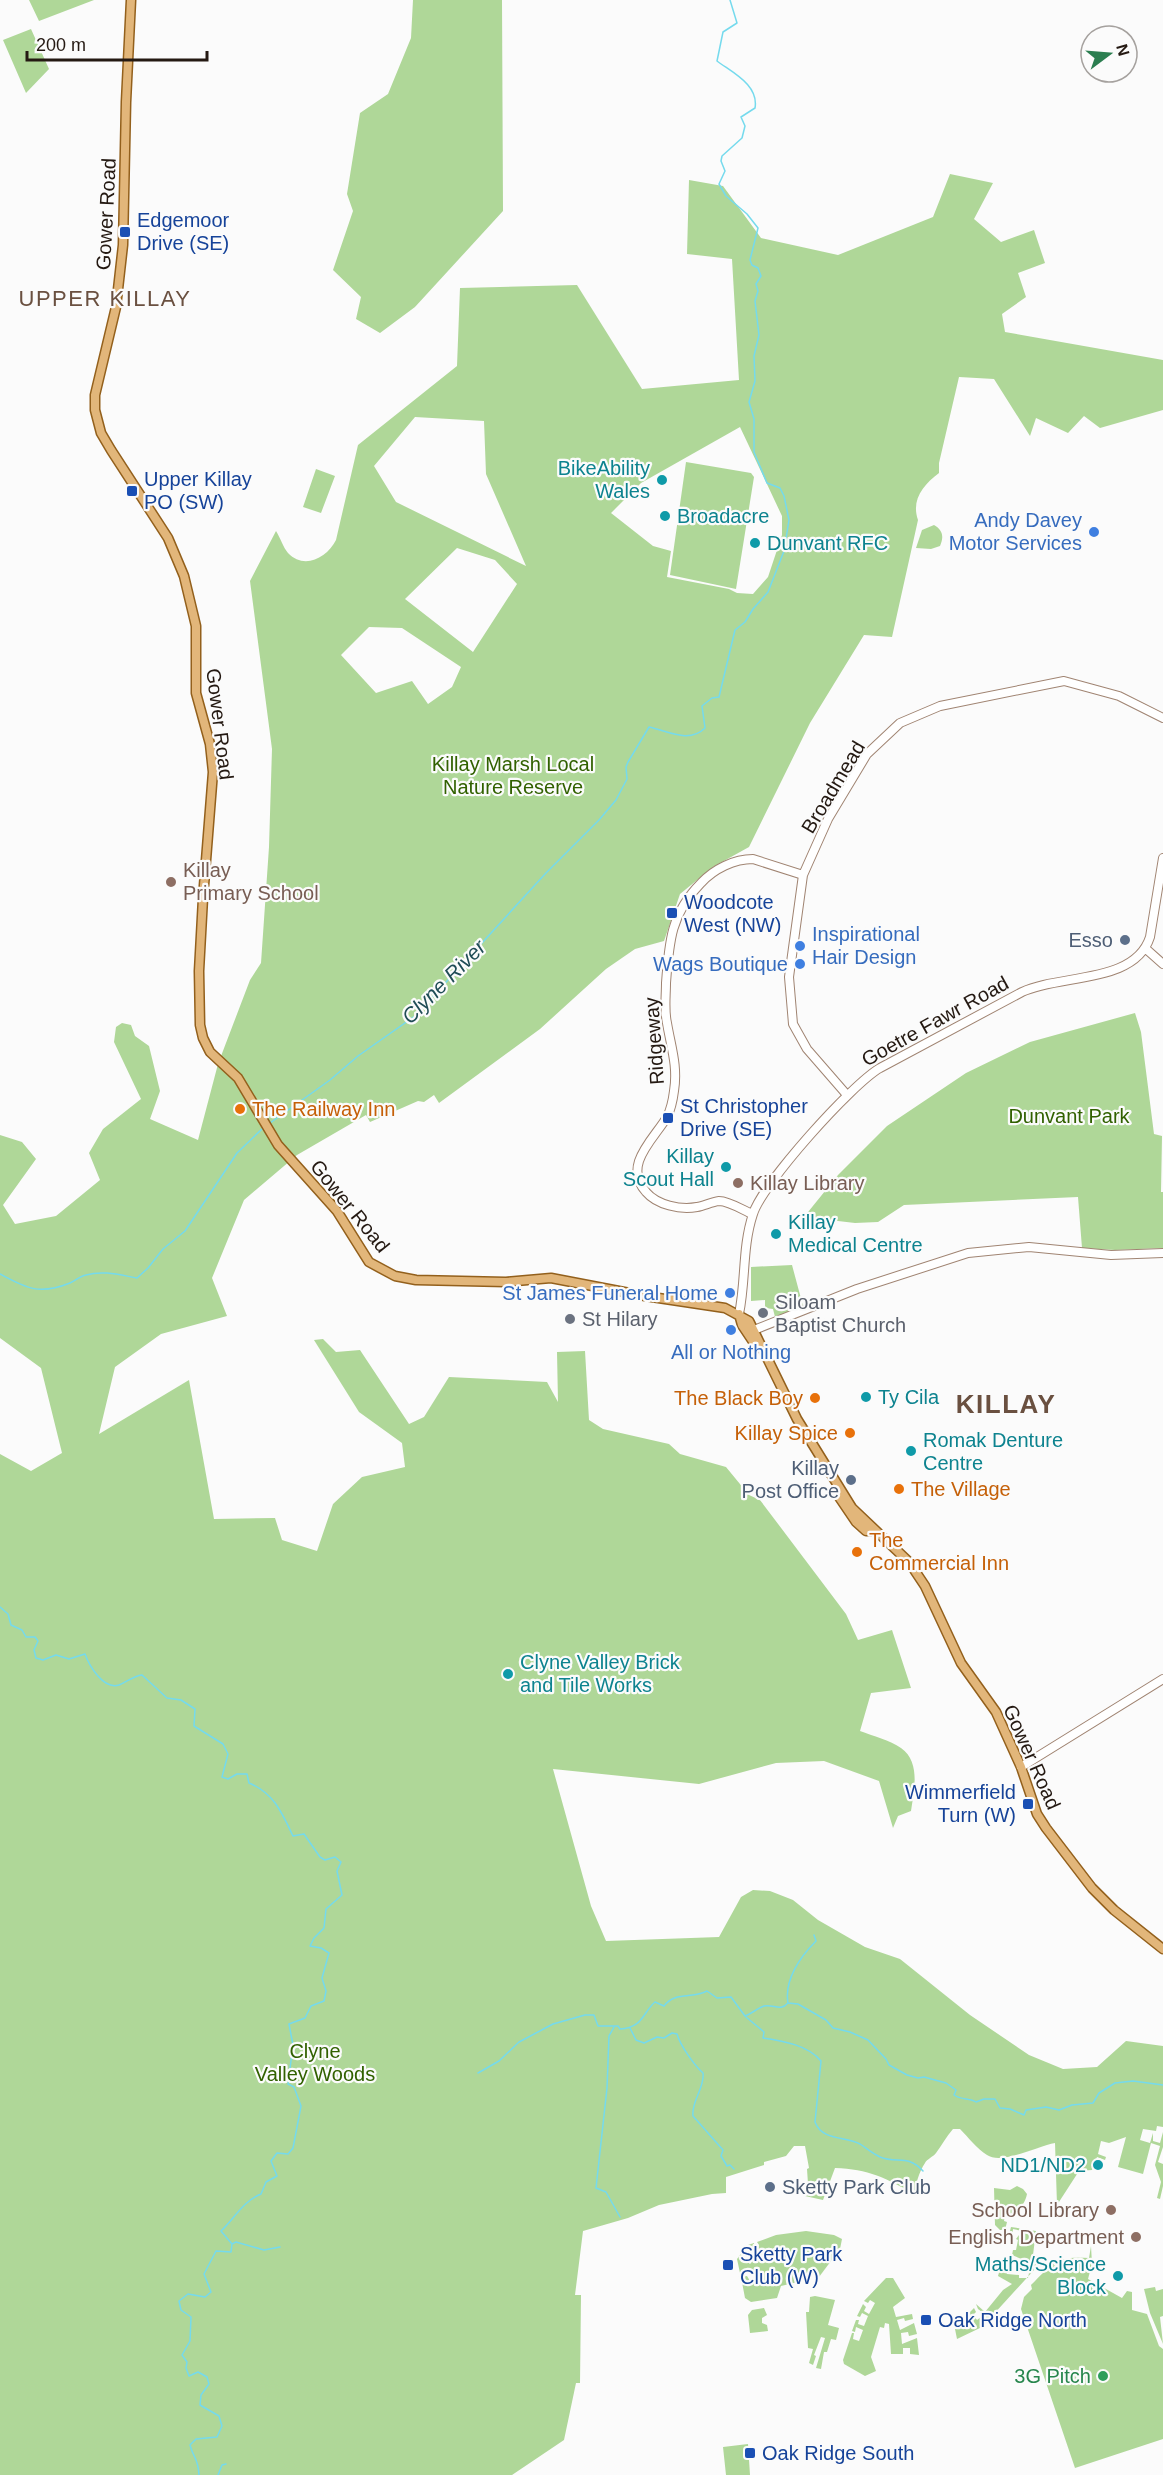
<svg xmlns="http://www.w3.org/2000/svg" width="1163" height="2475" font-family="Helvetica,sans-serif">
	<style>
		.green { fill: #afd798; fill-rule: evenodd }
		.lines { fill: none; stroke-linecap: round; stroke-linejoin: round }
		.stream { stroke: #75daed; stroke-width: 1.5 }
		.secondary-casing { stroke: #a08472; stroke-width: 10 }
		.primary-casing { stroke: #93601c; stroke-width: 11 }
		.secondary { stroke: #fff; stroke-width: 8 }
		.primary { stroke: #e2b67a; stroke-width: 8 }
		.transit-dot { fill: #1a4fb4; stroke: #fbfbfb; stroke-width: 2 }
		.culture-dot { fill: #0f9aa8; stroke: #fbfbfb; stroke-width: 2 }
		.shop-dot { fill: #3f7fe0; stroke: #fbfbfb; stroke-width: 2 }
		.education-dot { fill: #8d6e63; stroke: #fbfbfb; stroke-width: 2 }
		.service-dot { fill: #5c6f8a; stroke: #fbfbfb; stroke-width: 2 }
		.food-dot { fill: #e8710a; stroke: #fbfbfb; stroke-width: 2 }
		.worship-dot { fill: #6b7280; stroke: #fbfbfb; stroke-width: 2 }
		.leisure-dot { fill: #2e9e5b; stroke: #fbfbfb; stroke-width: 2 }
		.labels { text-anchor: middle; stroke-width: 4.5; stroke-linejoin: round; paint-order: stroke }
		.street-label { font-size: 20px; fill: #241912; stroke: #fbfbfb }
		.transit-label { font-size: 20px; fill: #164399; stroke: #fbfbfb; text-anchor: start }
		.culture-label { font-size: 20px; fill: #0d838f; stroke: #fbfbfb; text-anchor: start }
		.shop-label { font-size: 20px; fill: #366cbe; stroke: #fbfbfb; text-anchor: end }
		.park-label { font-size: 20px; fill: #316100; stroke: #fbfbfb }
		.education-label { font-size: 20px; fill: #785e54; stroke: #fbfbfb; text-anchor: start }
		.service-label { font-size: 20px; fill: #4e5e75; stroke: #fbfbfb; text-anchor: end }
		.food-label { font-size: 20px; fill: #c56008; stroke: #fbfbfb; text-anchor: start }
		.worship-label { font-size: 20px; fill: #5b616d; stroke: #fbfbfb; text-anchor: start }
		.leisure-label { font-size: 20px; fill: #27864d; stroke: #fbfbfb; text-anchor: end }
		.water-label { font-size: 21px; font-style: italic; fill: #204d56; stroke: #fbfbfb }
		.quarter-label { font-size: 22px; letter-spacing: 1.5px; fill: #6a5040; stroke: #fbfbfb }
		.district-label { font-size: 26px; font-weight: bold; letter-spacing: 1.5px; fill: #6a5040; stroke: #fbfbfb }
	</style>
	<rect width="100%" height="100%" fill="#fbfbfb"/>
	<path class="green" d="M29,0H94L39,21Z
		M413,0H502L503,211L415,307L380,333L356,319L361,297L333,270L353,211L347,194L360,113L388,94L411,38Z
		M31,29L49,69L26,93L3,40Z
		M950,174L993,183L974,219L1001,242L1034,230L1045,263L1018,273L1026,297L1002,314L1005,332L1163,360V410L1100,428L1084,416L1068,433L1036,418L1030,436L994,379L959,377L939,463V473C923,485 911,500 918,520L892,637L864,635L810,723L749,847L713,867L680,894L664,941L635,949L606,969L540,1029L439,1103L434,1095L424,1102L418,1101L370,1122L366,1115L297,1155L244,1200L212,1278L227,1316L161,1334L115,1367L99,1434L189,1380L214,1519L275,1518L282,1540L317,1551L333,1504L362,1477L405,1467L402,1443L359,1412L314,1340L323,1339L336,1352L360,1350L409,1424L424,1417L449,1377L547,1382L558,1402L557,1352L585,1351L589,1420L603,1429L669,1444L680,1454L726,1467L749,1495L760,1500L846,1614L858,1640L892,1630L911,1688L871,1693L860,1731C873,1736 890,1740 901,1748C921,1762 914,1791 911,1811L898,1816L893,1828L879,1781L824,1761L776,1763L699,1784L553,1769L591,1906L606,1941L719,1937L741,1897L753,1890L770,1891L793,1900L818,1920L865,1947L900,1959L970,2015L1029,2055L1063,2069L1097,2067L1126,2041L1163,2046V2127L1157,2126L1156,2131L1143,2129L1140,2140L1150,2143L1153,2133V2141L1160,2143L1163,2132V2147L1158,2162L1163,2164V2186L1160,2199L1157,2198L1161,2182L1155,2165L1160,2146L1151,2143L1143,2174L1118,2167L1126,2137L1109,2143L1101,2141L1098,2154L1106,2157L1105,2160L1097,2157L1092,2170L1079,2171L1057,2205L1055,2143C1038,2146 1002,2165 987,2155C977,2149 968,2137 960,2129H953C946,2137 942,2145 936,2153C933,2157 927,2159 925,2163C919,2172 915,2185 915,2195C887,2178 868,2169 835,2168L823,2200L805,2196L808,2184L807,2169L809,2168L805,2146H794L786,2156L764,2162V2165L726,2177V2193L712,2194L659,2205L628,2218L583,2231L575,2295H581L580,2383H576L564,2440L512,2475H0V1454L31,1471L62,1453L41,1368L0,1338V1135L22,1142L36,1159L3,1205L15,1224L56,1216L100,1180L89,1153L103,1129L141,1099L114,1042L116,1027L122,1023L131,1025L135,1036L149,1046L160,1091L150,1119L198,1140L218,1064L250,980L261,963L269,847L272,749L250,581L276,531C280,537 283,547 288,553C304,570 327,558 336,540L358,445L457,366L460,288L577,285L642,389L739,380L732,259L687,254L689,180L723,186L761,238L838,255L933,217ZM415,417L484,421L486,474L526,566L396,502L374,466ZM740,427L782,516V535L768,577L753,594L737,593L729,589L667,577L671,551L653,546L611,513L641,483ZM457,548L495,560L517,584L473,652L405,599ZM369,627L402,628L461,667L452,687L428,704L412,681L376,693L341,655Z
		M686,462L751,473L754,477L736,589L670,575Z
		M316,469L335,476L321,513L303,507Z
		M934,525C943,530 944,537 940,546L931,549L916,548L922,530Z
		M1135,1013L1141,1032L1154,1134L1162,1136L1161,1192H1163V1248L1115,1250L1082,1248L1078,1197L904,1205L878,1222L855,1223L804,1217L838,1175L887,1126L966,1073L1030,1042Z
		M792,1265L803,1306L775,1317L773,1309L765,1308V1300L751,1301V1267Z
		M1017,2186L1023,2189L1027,2194C1025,2205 1016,2214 1005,2215L1004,2221L1007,2222L1005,2230H1000L995,2225L994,2188L1010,2190Z
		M1011,2227L1036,2231L1033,2255L1038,2256L1035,2269L982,2327L957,2339L955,2329L974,2323L972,2315L968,2314L974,2308L976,2312L973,2315L977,2320L985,2314L978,2309L976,2304L985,2312L1003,2290L1012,2284L998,2276L1000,2269H1005L1007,2274L1019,2275V2278H1028L1031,2263L1012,2255L1013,2250H1016L1018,2240L1016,2239L1022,2231L1013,2229L1012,2238H1010L1012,2231H1010Z
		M806,2231L834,2235L842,2239L840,2249L819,2277L814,2272L806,2280L781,2286L777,2298L751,2302L745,2298L741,2277L747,2276L750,2281L756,2280L755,2272L740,2273L737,2259L748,2245L754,2243L756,2254L751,2249L743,2257L750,2264L758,2255L759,2245L757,2242L776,2235Z
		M1091,2246L1092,2264L1088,2279L1122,2298L1127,2291L1132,2292V2310L1147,2314L1159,2346L1163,2349V2439L1075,2468L1021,2309L1024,2297L1032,2289L1031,2285C1054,2262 1056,2256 1089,2258Z
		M886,2278H893L905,2298L893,2307L896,2317L912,2314L913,2319L905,2321L904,2318L897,2320L900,2330L914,2323L917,2334L909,2336L908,2332L901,2333L902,2344L917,2338L919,2355L910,2354V2348H903V2354H891L889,2324L885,2323L884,2328L880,2327L871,2357L876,2371L865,2376L844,2364L843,2360L852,2333H854L853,2339L859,2341L863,2330L856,2327L855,2332L852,2331L856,2320H859L858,2324L864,2326L868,2316L862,2313L860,2317L857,2316L863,2304L866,2307L864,2311L869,2314L875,2303L870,2300L868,2303L864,2301Z
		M1155,2287L1156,2291L1163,2289V2316L1160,2317L1163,2344L1150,2313L1144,2289Z
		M815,2296L835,2300L828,2325L839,2328L836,2340L831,2339L827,2352H824L821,2369L816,2368L825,2338L821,2337L814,2355L816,2356L813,2365L809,2363L813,2349L808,2348L806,2312H809L810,2297Z
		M764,2308L767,2315L762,2318V2323L767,2325L768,2331L750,2333L748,2315L752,2310Z
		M748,2444L750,2475H726L723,2447Z"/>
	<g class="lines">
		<path class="stream" d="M270,1123L330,1080L358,1056L415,1016L546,873L599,820L616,800L627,779L626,767L628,762L649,727C668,731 689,744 705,728L702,706L712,698L719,697L735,630L745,622L753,609L768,592L784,551L789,520L784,496L780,488L767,483L754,452V419L749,402L755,381L754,356L759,335L755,301L758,291L756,284L761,276L758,268L752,265L750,260L758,228L747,214L726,196L719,184L725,171L721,161L722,156L742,138L745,126L741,117L755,108C759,85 733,73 717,61L723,32L737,23L730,0
			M0,1274C27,1289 40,1295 70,1283C75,1281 80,1276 86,1275C103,1270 120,1275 137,1278L148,1268L163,1249L185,1231L237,1153L263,1128
			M0,1607L8,1614L11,1625L22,1630L26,1637H35L38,1641L34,1650L36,1658L43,1660L56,1655L69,1659L85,1654C89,1665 103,1690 119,1685C127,1682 133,1676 142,1675L167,1698L181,1700L195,1709L194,1726L223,1744L228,1754L222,1777L228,1779L237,1774H247L249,1783C274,1793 282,1813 293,1836L304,1834L320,1857L325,1860L335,1857L341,1862L337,1871L342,1895L326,1909L324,1928L314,1938L310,1946L321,1948L329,1953L322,1978L326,1991L324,2001L311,2006L305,2018L289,2024L293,2045L288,2084L294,2087L301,2106L293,2148L288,2154L277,2153L271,2161L277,2176L266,2182L261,2194C242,2202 235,2218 221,2231L232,2244L231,2252L216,2251L204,2274L211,2292L205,2297L188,2294L179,2301L181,2310L191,2317L190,2341L182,2355L187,2362L186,2368L189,2376L198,2372L207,2377L209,2384L201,2395L200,2405L219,2416L222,2426L217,2437L196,2439L190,2445C194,2460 198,2457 199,2475
			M788,2003C784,1980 800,1957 816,1941L814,1935
			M746,2017L764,2032L763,2038C783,2041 808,2045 821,2061L815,2122C822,2141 845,2136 860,2144C866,2148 873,2154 880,2157C897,2164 908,2154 923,2171
			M614,2027L609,2036L607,2088L596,2188L606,2192L620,2217
			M630,2028L636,2040L644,2043L657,2037L664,2038L672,2033L677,2034C680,2045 694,2065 703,2073C705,2088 691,2101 693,2116L723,2150L721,2156L727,2166L730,2165L734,2169
			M478,2073L499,2061L519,2042L553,2024L585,2015H594L598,2026H618L620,2029C643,2028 643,2012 655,2002L664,2006C675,1991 693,1999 707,1991L717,1998L731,1997L745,2016C751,2014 758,2008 764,2006C774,2004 780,2012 788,2003L798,2004L826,2020L833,2028L850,2032L868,2040L886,2059L889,2065L907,2075L918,2078L924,2077L946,2083L956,2090L954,2095C961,2100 970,2098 976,2102L984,2099H995L1000,2108L1010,2109L1024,2115L1026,2110L1046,2107L1059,2110L1072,2105L1093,2103L1099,2093L1115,2083L1133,2081L1163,2085
			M232,2244L236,2242L264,2250L280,2247
			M218,2475L222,2465L226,2464"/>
		<defs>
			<path id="secondary" d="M1145,948L1163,964
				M847,1095L807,1049L793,1024L789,977L803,875L828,819L867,754L900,723L940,706L1064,681L1119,696L1163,718
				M752,1214C743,1210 729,1201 719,1201C711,1202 704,1206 697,1207C680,1210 657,1205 646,1192C622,1165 654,1139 667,1117C671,1109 673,1099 674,1091C678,1066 671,1047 667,1023C664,1010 666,996 666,983C669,942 671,913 701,883C714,869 734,859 753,859L803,875
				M739,1314C746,1281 742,1247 753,1214C762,1184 852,1084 880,1068L1022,992C1060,974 1135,984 1150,937L1163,858
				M754,1330L857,1289L968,1253L1029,1247L1111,1255L1163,1253
				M1021,1767L1163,1679"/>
			<path id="primary" d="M131,0L126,102L123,245L116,307L95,395V410L101,433L111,450L168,538L184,576L196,626V693L210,744L213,772L203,898L199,971L200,1025L203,1038L210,1052L238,1078L278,1145L337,1211L369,1262L395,1276L416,1280L506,1282L551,1278L645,1296L725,1308L749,1321L797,1419L852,1508L909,1562L925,1586L961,1663L996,1712L1021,1767L1037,1814L1046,1828L1092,1888L1114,1910L1163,1949
				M739,1314L742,1325L754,1343
				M835,1491L856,1522L866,1531H875"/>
		</defs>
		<use href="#secondary" class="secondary-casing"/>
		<use href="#primary" class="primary-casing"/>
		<use href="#secondary" class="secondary"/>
		<use href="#primary" class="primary"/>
	</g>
	<g class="transit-dot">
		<rect x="119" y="226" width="12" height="12" rx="3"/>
		<rect x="126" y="485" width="12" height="12" rx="3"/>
		<rect x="666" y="907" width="12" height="12" rx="3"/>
		<rect x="662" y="1112" width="12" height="12" rx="3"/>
		<rect x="1022" y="1798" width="12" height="12" rx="3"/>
		<rect x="722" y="2259" width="12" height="12" rx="3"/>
		<rect x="920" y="2314" width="12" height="12" rx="3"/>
		<rect x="744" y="2447" width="12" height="12" rx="3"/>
	</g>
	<g class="culture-dot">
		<circle cx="662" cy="480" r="6"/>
		<circle cx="665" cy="516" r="6"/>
		<circle cx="755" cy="543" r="6"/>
		<circle cx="726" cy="1167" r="6"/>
		<circle cx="776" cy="1234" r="6"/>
		<circle cx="866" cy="1397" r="6"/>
		<circle cx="911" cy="1451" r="6"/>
		<circle cx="508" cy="1674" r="6"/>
		<circle cx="1098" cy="2165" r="6"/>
		<circle cx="1118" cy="2276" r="6"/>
	</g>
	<g class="shop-dot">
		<circle cx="1094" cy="532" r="6"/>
		<circle cx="800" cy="946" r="6"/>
		<circle cx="800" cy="964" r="6"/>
		<circle cx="730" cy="1293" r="6"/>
		<circle cx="731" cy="1330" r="6"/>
	</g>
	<g class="education-dot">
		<circle cx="171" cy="882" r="6"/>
		<circle cx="738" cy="1183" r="6"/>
		<circle cx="1111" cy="2210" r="6"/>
		<circle cx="1136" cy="2237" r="6"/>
	</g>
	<g class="service-dot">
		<circle cx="1125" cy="940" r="6"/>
		<circle cx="851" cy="1480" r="6"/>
		<circle cx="770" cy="2187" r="6"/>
	</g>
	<g class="food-dot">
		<circle cx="240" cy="1109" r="6"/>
		<circle cx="815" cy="1398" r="6"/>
		<circle cx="850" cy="1433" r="6"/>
		<circle cx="899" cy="1489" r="6"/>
		<circle cx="857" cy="1552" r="6"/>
	</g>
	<g class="worship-dot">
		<circle cx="763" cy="1313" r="6"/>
		<circle cx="570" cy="1319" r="6"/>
	</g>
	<circle class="leisure-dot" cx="1103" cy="2376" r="6"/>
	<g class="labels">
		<g class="street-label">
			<text transform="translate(106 214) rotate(-87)" y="7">Gower Road</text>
			<text transform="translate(220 724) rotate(83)" y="7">Gower Road</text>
			<text transform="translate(833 787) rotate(-59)" y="7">Broadmead</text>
			<text transform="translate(935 1021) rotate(-29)" y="7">Goetre Fawr Road</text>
			<text transform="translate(654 1041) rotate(-94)" y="7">Ridgeway</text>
			<text transform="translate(350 1206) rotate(51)" y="7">Gower Road</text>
			<text transform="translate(1032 1757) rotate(66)" y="7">Gower Road</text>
		</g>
		<g class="transit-label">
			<text x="137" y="227">Edgemoor<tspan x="137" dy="23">Drive (SE)</tspan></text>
			<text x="144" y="486">Upper Killay<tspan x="144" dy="23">PO (SW)</tspan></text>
			<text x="684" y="909">Woodcote<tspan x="684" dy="23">West (NW)</tspan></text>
			<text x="680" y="1113">St Christopher<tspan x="680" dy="23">Drive (SE)</tspan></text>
			<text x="1016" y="1799" text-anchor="end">Wimmerfield<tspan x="1016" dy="23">Turn (W)</tspan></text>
			<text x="740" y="2261">Sketty Park<tspan x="740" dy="23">Club (W)</tspan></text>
			<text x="938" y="2327">Oak Ridge North</text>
			<text x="762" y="2460">Oak Ridge South</text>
		</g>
		<g class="culture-label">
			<text x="650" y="475" text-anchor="end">BikeAbility<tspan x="650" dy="23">Wales</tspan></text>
			<text x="677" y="523">Broadacre</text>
			<text x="767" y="550">Dunvant RFC</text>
			<text x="714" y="1163" text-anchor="end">Killay<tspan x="714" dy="23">Scout Hall</tspan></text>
			<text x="788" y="1229">Killay<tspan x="788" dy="23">Medical Centre</tspan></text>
			<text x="878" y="1404">Ty Cila</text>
			<text x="923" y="1447">Romak Denture<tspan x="923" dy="23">Centre</tspan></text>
			<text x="520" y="1669">Clyne Valley Brick<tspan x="520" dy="23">and Tile Works</tspan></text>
			<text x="1086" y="2172" text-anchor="end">ND1/ND2</text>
			<text x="1106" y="2271" text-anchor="end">Maths/Science<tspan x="1106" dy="23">Block</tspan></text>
		</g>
		<g class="shop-label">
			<text x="1082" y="527">Andy Davey<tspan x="1082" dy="23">Motor Services</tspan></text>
			<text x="812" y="941" text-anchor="start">Inspirational<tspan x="812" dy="23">Hair Design</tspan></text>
			<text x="788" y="971">Wags Boutique</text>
			<text x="718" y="1300">St James Funeral Home</text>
			<text x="731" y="1359" text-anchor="middle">All or Nothing</text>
		</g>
		<g class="park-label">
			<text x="513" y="771">Killay Marsh Local<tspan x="513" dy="23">Nature Reserve</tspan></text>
			<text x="1069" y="1123">Dunvant Park</text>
			<text x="315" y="2058">Clyne<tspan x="315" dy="23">Valley Woods</tspan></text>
		</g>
		<g class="education-label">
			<text x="183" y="877">Killay<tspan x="183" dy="23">Primary School</tspan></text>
			<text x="750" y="1190">Killay Library</text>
			<text x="1099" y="2217" text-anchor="end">School Library</text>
			<text x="1124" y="2244" text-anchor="end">English Department</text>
		</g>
		<g class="service-label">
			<text x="1113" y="947">Esso</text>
			<text x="839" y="1475">Killay<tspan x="839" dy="23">Post Office</tspan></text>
			<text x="782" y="2194" text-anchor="start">Sketty Park Club</text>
		</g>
		<g class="food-label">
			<text x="252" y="1116">The Railway Inn</text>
			<text x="803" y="1405" text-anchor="end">The Black Boy</text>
			<text x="838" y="1440" text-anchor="end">Killay Spice</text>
			<text x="911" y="1496">The Village</text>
			<text x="869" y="1547">The<tspan x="869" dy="23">Commercial Inn</tspan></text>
		</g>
		<g class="worship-label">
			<text x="775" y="1309">Siloam<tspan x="775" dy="23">Baptist Church</tspan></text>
			<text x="582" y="1326">St Hilary</text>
		</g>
		<g class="leisure-label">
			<text x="1091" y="2383">3G Pitch</text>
		</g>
		<g class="water-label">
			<text transform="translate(444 982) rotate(-45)" y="7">Clyne River</text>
		</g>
		<g class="quarter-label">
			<text x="105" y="306">UPPER KILLAY</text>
		</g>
		<g class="district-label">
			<text x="1006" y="1413">KILLAY</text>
		</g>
	</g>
	<g transform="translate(1109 54) rotate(74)"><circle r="28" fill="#fbfbfb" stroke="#a5a19e" stroke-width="1.5"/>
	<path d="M0-4.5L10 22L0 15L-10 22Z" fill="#2b7e50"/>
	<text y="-9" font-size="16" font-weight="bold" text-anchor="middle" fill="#241912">N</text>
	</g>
	<path d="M27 51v9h180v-9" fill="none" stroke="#241912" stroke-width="3"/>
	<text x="36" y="51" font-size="18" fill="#241912" stroke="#fbfbfb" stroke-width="4.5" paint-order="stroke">200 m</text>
</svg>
